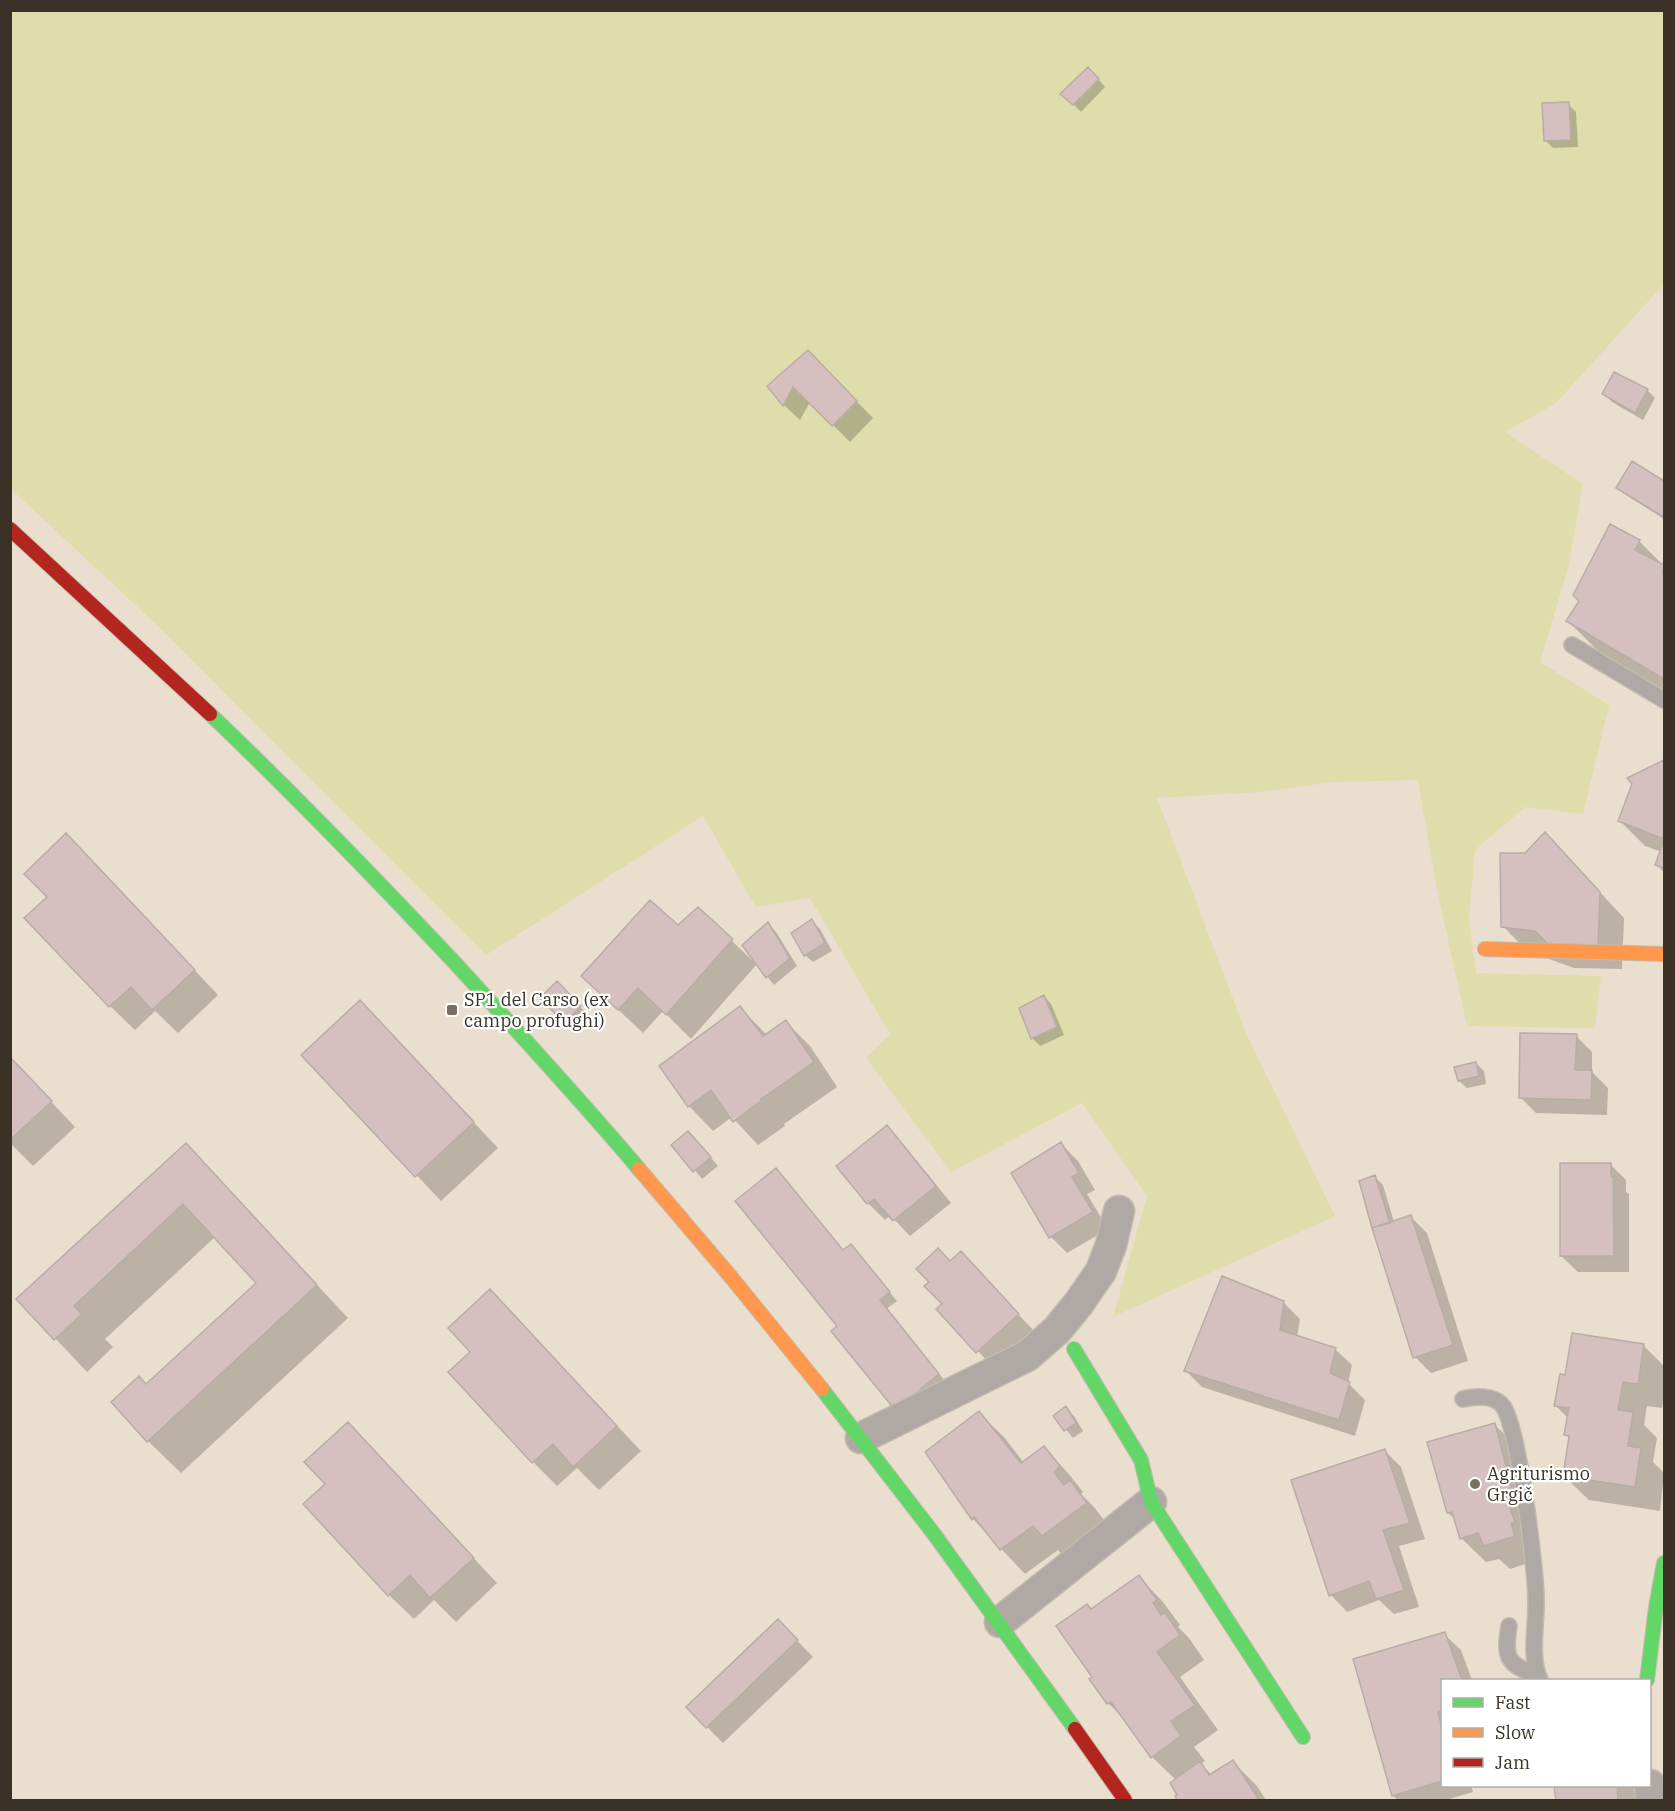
<svg xmlns="http://www.w3.org/2000/svg" width="1675" height="1811" font-family="'IBM Plex Serif',serif">
	<style>
		.green { fill: #dfddac }
		.shadow { fill: #0003 }
		.building { fill: #d5c0bf; stroke: #b9aca8; stroke-width: 1.5 }
		.lines { fill: none; stroke-linecap: round; stroke-linejoin: round }
		.lane-casing { stroke: #c4bbaf; stroke-width: 18 }
		.street-casing { stroke: #c4bbaf; stroke-width: 33 }
		.fast-casing { stroke: #c4bbaf; stroke-width: 16 }
		.slow-casing { stroke: #c4bbaf; stroke-width: 16 }
		.jam-casing { stroke: #c4bbaf; stroke-width: 16 }
		.lane { stroke: #afa8a5; stroke-width: 15 }
		.street { stroke: #afa8a5; stroke-width: 30 }
		.fast { stroke: #63d668; stroke-width: 14 }
		.slow { stroke: #ff974d; stroke-width: 14 }
		.jam { stroke: #b3261e; stroke-width: 14 }
		.poi-dot { fill: #786e61; stroke: #fff; stroke-width: 2 }
		.labels { text-anchor: middle; stroke-width: 4.5; stroke-linejoin: round; paint-order: stroke }
		.poi-label { font-size: 18px; fill: #3a3226; stroke: #fff; text-anchor: start }
	</style>
	<rect width="100%" height="100%" fill="#eadece"/>
	<path class="green" d="M10,11H1664V284L1556,403L1505,432L1583,484L1568,568L1540,662L1609,705L1583,814L1525,807L1475,850L1469,920L1476,973L1601,976L1595,1028L1467,1026L1436,885L1418,780L1333,782L1261,792L1157,798L1246,1033L1335,1216L1113,1317L1147,1196L1082,1103L951,1172L866,1058L890,1034L810,898L756,907L703,816L486,955L158,626L11,489Z"/>
	<path class="shadow" d="M1096,76L1105,87L1081,112L1070,101Z
		M1568,104L1576,112L1578,147L1553,148L1545,140Z
		M808,352L873,418L850,442L810,402L800,420L784,405Z
		M1647,390L1655,398L1643,420L1612,402L1604,394Z
		M1633,464L1664,483V519L1626,495L1618,488Z
		M1639,541L1664,566V691L1600,653L1568,621Z
		M1664,762V872L1657,865L1662,852L1645,846L1620,821L1634,784L1630,779Z
		M1569,859L1624,918L1622,969L1574,968L1527,951L1503,926Z
		M91,860L218,995L178,1033L155,1011L135,1030L110,1006Z
		M698,909L753,961L768,924L776,932L797,966L774,985L757,964L691,1039L663,1011L643,1033L608,1000Z
		M812,921L820,929L832,951L813,962L805,955Z
		M557,983L588,1015L573,1030L542,998Z
		M1044,996L1051,1004L1064,1035L1040,1046L1032,1038Z
		M360,1002L498,1148L441,1201L303,1055Z
		M740,1008L767,1035L786,1022L810,1046L837,1087L784,1124L785,1126L758,1145L732,1117L713,1131L689,1106Z
		M1576,1036L1592,1052V1072L1608,1088L1607,1115L1536,1113L1520,1097Z
		M10,1058L75,1127L33,1166L10,1143Z
		M1476,1063L1484,1071L1486,1084L1467,1088L1459,1081Z
		M886,1127L903,1144L951,1203L910,1236L890,1215L885,1220L868,1203L838,1167Z
		M696,1140L718,1166L702,1179L674,1145Z
		M1061,1144L1078,1161L1095,1190L1087,1194L1108,1229L1067,1253L1051,1237Z
		M186,1145L348,1318L181,1473L148,1441L146,1386L258,1283L215,1237L105,1339L113,1347L87,1372L18,1299Z
		M1610,1164L1626,1180V1192L1629,1194V1272H1578L1561,1256Z
		M1375,1177L1383,1185L1394,1222L1411,1217L1427,1233L1468,1361L1431,1373L1415,1357Z
		M844,1252L858,1254L897,1301L886,1309L946,1382L903,1417L839,1326Z
		M951,1263L977,1270L1034,1331L994,1368L938,1309L944,1304Z
		M490,1291L641,1451L599,1490L577,1468L557,1486L533,1462L472,1352Z
		M1283,1302L1300,1319L1297,1337L1335,1349L1352,1365L1348,1383L1365,1400L1355,1436L1202,1387L1186,1371Z
		M1644,1346L1664,1366V1393L1662,1408L1647,1406L1644,1425L1657,1438L1653,1462L1664,1473L1660,1511L1589,1500L1564,1476L1570,1439L1566,1434L1568,1418L1556,1406L1567,1377Z
		M1066,1408L1074,1416L1083,1431L1073,1438L1055,1416Z
		M979,1413L1004,1437L1024,1463L1044,1448L1068,1473L1083,1492L1081,1494L1094,1507L1110,1528L1067,1560L1058,1550L1025,1574L973,1519L927,1452Z
		M348,1424L497,1583L456,1622L434,1600L414,1619L389,1595L327,1484Z
		M1495,1425L1519,1449L1537,1518L1530,1519L1538,1560L1510,1569L1499,1559L1486,1562L1461,1538L1456,1520L1448,1513Z
		M1385,1451L1401,1467L1425,1539L1399,1546L1419,1607L1394,1614L1379,1600L1347,1612L1331,1595Z
		M1139,1577L1163,1602L1180,1625L1178,1627L1189,1638L1204,1660L1180,1677L1218,1730L1194,1747L1205,1761L1201,1764L1212,1775L1233,1762L1257,1786L1266,1800H1179L1177,1797L1179,1795L1176,1780L1152,1757L1127,1722L1108,1703L1094,1677L1092,1610Z
		M778,1621L813,1657L723,1743L707,1727Z
		M1444,1634L1461,1650L1472,1680H1442V1786H1471L1473,1792L1446,1800H1398L1393,1796L1354,1661Z
		M1556,1786H1635L1639,1800H1558Z"/>
	<path class="building" d="M1088,67L1099,79L1073,105L1060,94Z
		M1569,102L1571,140L1544,141L1542,103Z
		M808,350L857,401L832,426L793,387L783,406L767,386Z
		M1614,372L1648,389L1635,413L1602,394Z
		M1632,461L1664,481V517L1616,488Z
		M1610,524L1640,540L1635,550L1664,565L1663,574L1664,575V679L1566,621L1579,601L1573,595Z
		M1664,760V839L1618,821L1632,784L1627,778Z
		M1545,832L1600,892L1598,946L1548,944L1535,931L1501,927L1500,853H1525Z
		M66,833L195,970L152,1010L131,987L109,1007L24,918L47,897L24,874Z
		M1664,840V868L1655,865Z
		M650,900L678,925L698,907L733,939L666,1015L638,988L618,1010L581,976Z
		M812,919L825,943L804,956L791,933Z
		M768,922L790,958L766,978L742,945Z
		M557,981L581,1006L564,1023L540,998Z
		M1044,995L1057,1027L1031,1039L1019,1008Z
		M360,1000L474,1122L415,1177L301,1055Z
		M740,1006L763,1036L786,1020L814,1062L761,1099L762,1100L733,1122L711,1090L688,1107L659,1066Z
		M1520,1033L1577,1034L1575,1070H1592L1591,1100L1519,1098Z
		M10,1057L52,1101L10,1140Z
		M1476,1062L1479,1076L1458,1081L1454,1067Z
		M887,1125L936,1186L893,1221L874,1199L867,1204L836,1166Z
		M688,1131L711,1157L693,1172L671,1145Z
		M1061,1142L1079,1173L1072,1177L1093,1212L1049,1238L1011,1173Z
		M186,1143L317,1285L147,1442L111,1402L139,1376L146,1384L256,1283L183,1204L74,1306L82,1314L54,1340L16,1299Z
		M1560,1163H1611V1176H1613L1614,1256H1560Z
		M776,1168L843,1250L851,1244L890,1292L880,1300L939,1374L895,1410L831,1331L837,1326L735,1201Z
		M1375,1175L1390,1223L1372,1228L1359,1181Z
		M1411,1215L1453,1345L1413,1358L1372,1228Z
		M938,1248L950,1261L961,1251L1019,1314L976,1353L936,1309L942,1304L924,1286L929,1282L916,1269Z
		M1222,1276L1284,1301L1280,1330L1336,1348L1330,1373L1350,1382L1339,1420L1184,1371Z
		M490,1289L617,1426L573,1467L553,1444L532,1463L448,1372L470,1352L448,1328Z
		M1572,1333L1644,1344L1638,1384L1623,1382L1618,1410L1633,1412L1628,1446L1641,1448L1635,1487L1563,1476L1569,1436L1564,1435L1569,1408L1554,1406L1560,1374L1565,1375Z
		M1066,1406L1076,1423L1064,1431L1053,1416Z
		M979,1411L1021,1463L1044,1446L1060,1466L1054,1472L1064,1485L1070,1480L1087,1503L1042,1536L1033,1526L1000,1550L974,1517L972,1520L925,1452Z
		M348,1422L474,1558L430,1598L410,1575L388,1596L303,1504L325,1484L304,1462Z
		M1495,1423L1513,1494L1506,1495L1515,1523H1511L1515,1536L1484,1546L1478,1533L1460,1539L1452,1512L1447,1513L1427,1442Z
		M1385,1449L1410,1523L1383,1530L1404,1590L1376,1599L1369,1581L1329,1596L1291,1480Z
		M1139,1575L1157,1600L1153,1603L1161,1615L1165,1612L1180,1635L1157,1652L1195,1705L1171,1721L1181,1736L1151,1758L1111,1702L1107,1704L1089,1679L1092,1677L1056,1626L1087,1604L1091,1609Z
		M778,1619L798,1640L706,1728L686,1707Z
		M1445,1632L1462,1680H1442V1710L1438,1712L1442,1728V1781L1392,1796L1353,1659Z
		M1233,1760L1259,1800H1177L1175,1796L1177,1795L1170,1783L1200,1761L1209,1775Z
		M1554,1786H1617L1618,1800H1556Z"/>
	<g class="lines">
		<defs>
			<path id="lane" d="M1572,645L1664,700
				M1463,1399C1475,1396 1493,1395 1502,1405C1518,1422 1536,1570 1536,1599C1537,1625 1529,1656 1540,1680
				M1509,1626C1504,1657 1506,1665 1538,1675"/>
			<path id="street" d="M861,1438L1027,1356L1057,1330L1079,1303L1101,1271L1111,1245L1119,1211
				M1000,1622L1151,1502
				M1650,1785L1651,1800"/>
			<path id="fast" d="M210,714C294,794 375,878 455,963C517,1031 580,1099 639,1169
				M1074,1349L1141,1460L1151,1502L1303,1737
				M822,1389L934,1534L1075,1729
				M1647,1680L1656,1607L1664,1563"/>
			<path id="slow" d="M1485,949L1664,954
				M639,1169L731,1277L822,1389"/>
			<path id="jam" d="M10,529L210,714
				M1075,1729L1125,1800"/>
		</defs>
		<use href="#lane" class="lane-casing"/>
		<use href="#street" class="street-casing"/>
		<use href="#fast" class="fast-casing"/>
		<use href="#slow" class="slow-casing"/>
		<use href="#jam" class="jam-casing"/>
		<use href="#lane" class="lane"/>
		<use href="#street" class="street"/>
		<use href="#fast" class="fast"/>
		<use href="#slow" class="slow"/>
		<use href="#jam" class="jam"/>
	</g>
	<g class="poi-dot">
		<rect x="446" y="1004" width="12" height="12" rx="3"/>
		<circle cx="1475" cy="1484" r="6"/>
	</g>
	<g class="labels">
		<g class="poi-label">
			<text x="464" y="1006">SP1 del Carso (ex<tspan x="464" dy="21">campo profughi)</tspan></text>
			<text x="1487" y="1480">Agriturismo<tspan x="1487" dy="21">Grgič</tspan></text>
		</g>
	</g>
	<rect width="1675" height="1811" fill="none" stroke="#3a3226" stroke-width="24"/>
	<rect x="1441" y="1679" width="210" height="108" fill="#ffffff" stroke="#b0ada8" stroke-width="1.5"/>
	<rect x="1453" y="1698" width="30" height="9" fill="#63d668" stroke="#b0ada8" stroke-width="1.5"/>
	<text x="1495" y="1709" font-size="18" fill="#3a3226">Fast</text>
	<rect x="1453" y="1728" width="30" height="9" fill="#ff974d" stroke="#b0ada8" stroke-width="1.5"/>
	<text x="1495" y="1739" font-size="18" fill="#3a3226">Slow</text>
	<rect x="1453" y="1758" width="30" height="9" fill="#b3261e" stroke="#b0ada8" stroke-width="1.5"/>
	<text x="1495" y="1769" font-size="18" fill="#3a3226">Jam</text>
</svg>
